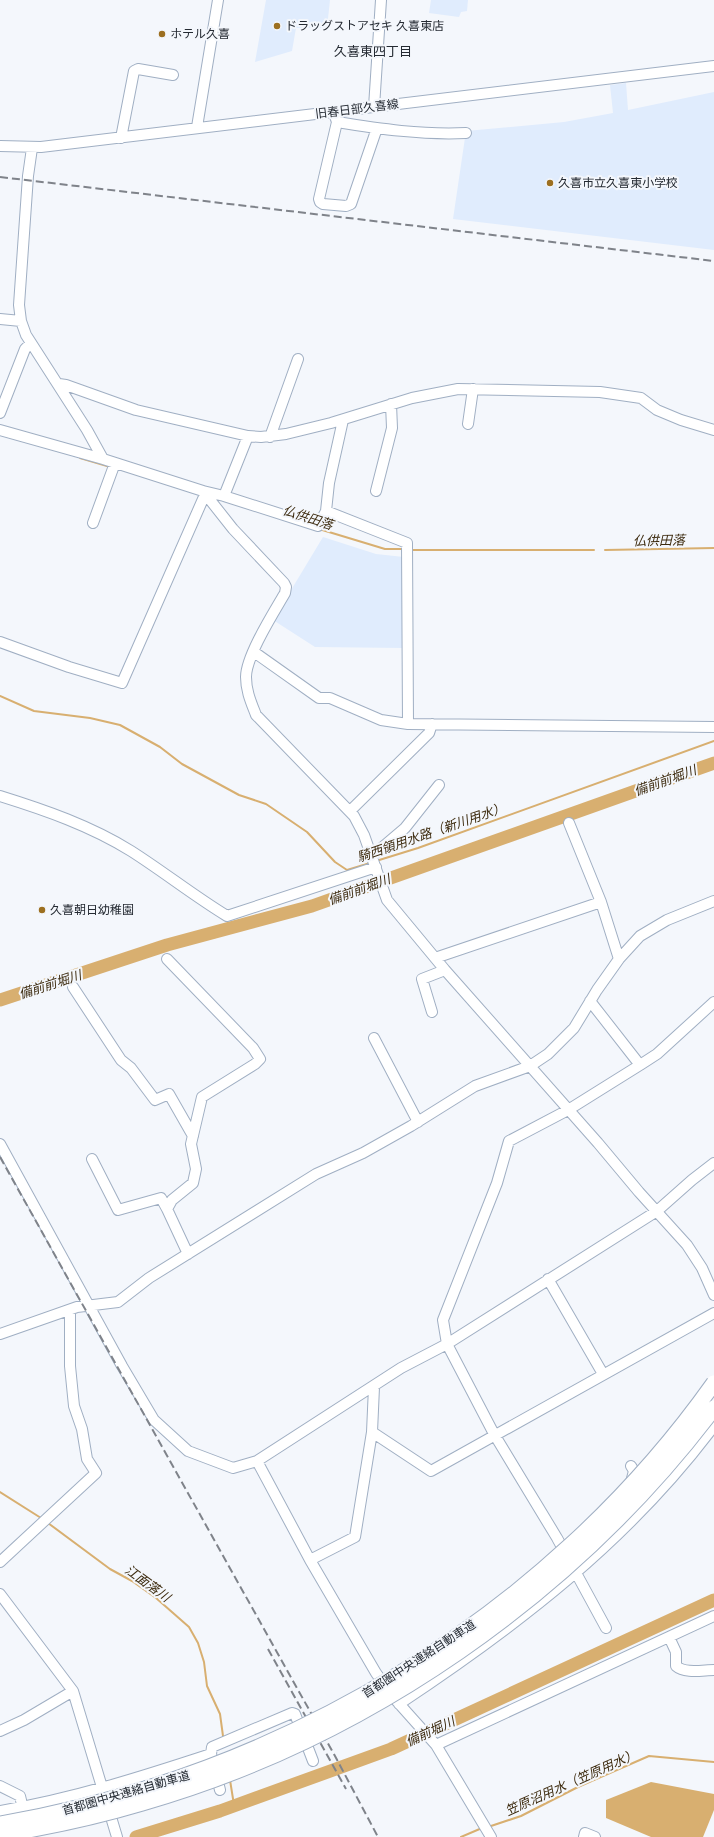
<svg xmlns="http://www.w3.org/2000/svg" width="714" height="1837" font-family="Quicksand,'Noto Sans JP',sans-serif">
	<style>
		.built { fill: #e0ecfd }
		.water { fill: #d8af70 }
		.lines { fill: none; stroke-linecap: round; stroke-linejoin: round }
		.stream { stroke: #d8af70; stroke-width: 2 }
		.river { stroke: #d8af70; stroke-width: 13 }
		.minor-casing { stroke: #a0afc3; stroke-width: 12 }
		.minor { stroke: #fff; stroke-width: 10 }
		.rail { stroke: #7f838a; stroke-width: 2; stroke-dasharray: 8 4; stroke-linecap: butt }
		.highway-bridge-casing { stroke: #a0afc3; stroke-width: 17; stroke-linecap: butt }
		.highway-bridge { stroke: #fff; stroke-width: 15 }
		.poi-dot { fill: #9c6f20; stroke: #f4f7fc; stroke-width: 1.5 }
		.labels { text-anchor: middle; stroke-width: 4; stroke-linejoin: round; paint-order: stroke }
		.poi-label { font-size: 12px; fill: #242a32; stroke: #f4f7fc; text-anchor: start }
		.street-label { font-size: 12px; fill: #242a32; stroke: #f4f7fc }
		.neighbourhood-label { font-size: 13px; fill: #242a32; stroke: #f4f7fc }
		.water-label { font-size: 13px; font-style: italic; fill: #3d2b0f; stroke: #f4f7fc }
	</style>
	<rect width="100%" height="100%" fill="#f4f7fc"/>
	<path class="built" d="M266,0H330L327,28H296L292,51L255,62Z
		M431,0H468L467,11L461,12L459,17L429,13Z
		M626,83L628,110L714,92V250L453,219L466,131L564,122L613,113L610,85Z
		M323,537L376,554L404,557L403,648L315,647L273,620Z"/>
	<path class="water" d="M651,1782L714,1794V1810L703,1837H651L606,1818V1800Z"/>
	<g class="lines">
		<path class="stream" d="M80,458L107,466
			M319,529L385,549H401
			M413,550H594
			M605,550L714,548
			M0,696L34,711L90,718L120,725L160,747L182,764L239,795L266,804L307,832L335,862L347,870L370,863
			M376,861L418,848L714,741
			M0,1492L41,1518
			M48,1523L110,1569L132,1581L156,1598L189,1627L198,1643L204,1662L207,1686L220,1714L223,1736
			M230,1780L234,1805
			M488,1827L521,1816L578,1787L649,1756L714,1762
			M461,1837L482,1828"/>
		<path class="river" d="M0,1000L167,945L312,906L714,763
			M136,1837L220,1811L391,1749L714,1600"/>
		<defs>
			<path id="minor" d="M374,107L381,0
				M335,116L337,122C380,129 422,135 466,133
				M337,122L319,199L320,202L323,204L346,206L351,204L377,128
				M197,127L218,0
				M121,138L134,71L138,69L173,75
				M0,146L41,147L714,66
				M32,148L28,176L19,305L21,321L26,335L87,430L103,459L203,491L233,529L284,583L286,587L285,593C274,612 246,656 246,677C246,691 251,702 256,715L354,816L364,835L387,900L445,970L598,1143L639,1192L687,1245L702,1268L714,1295
				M0,319L21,321
				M59,384L66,385L136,410L248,436L261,437L286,434L331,423L412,398L458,389L600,392L641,398L657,410L681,420L714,430
				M0,413L25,349L31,343
				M468,424L473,389
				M0,430L103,459
				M270,437L298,359
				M203,491L224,496L318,526L326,511L329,483L343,420
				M376,491L392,428L391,404
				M224,496L248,436
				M93,523L115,463
				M0,642L69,667L122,683L203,499L206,496
				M254,652L319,698H330L381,720L408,724L407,543L326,511
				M408,724L714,727
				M0,796C45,810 91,826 131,851C164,872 194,896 227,916L376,867
				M350,811L429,733L432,724
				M569,823L601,902L619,959
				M372,856L405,828L439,785
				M435,958L601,902
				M167,959L253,1048L260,1059L255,1064L202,1097L191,1144L196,1169L193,1183L172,1200L167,1209L188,1254
				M73,987L121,1060L131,1068L155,1100L169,1094L193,1136
				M590,1001L640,1065L568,1110L509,1141L497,1183L443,1320L447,1344L494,1434L557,1538L606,1628
				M432,1012L422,979L445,970
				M374,1038L418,1122
				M640,1065L657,1054L714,1002
				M0,1144L122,1366L154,1420L188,1451L233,1468L257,1461L401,1368L447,1344L657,1211L692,1180L714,1163
				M92,1159L118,1210L161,1198L167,1209
				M548,1279L603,1374
				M0,1334L77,1307L118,1302L149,1278L316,1174L363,1153L411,1126L475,1086L530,1066L548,1054L574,1028L597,990L619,959L640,936L667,920L714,901
				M372,1432L431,1471L714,1313
				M257,1461L310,1560L376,1673L394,1698L436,1745L491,1837
				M631,1466L634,1471L631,1482
				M310,1560L355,1537L372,1432L374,1387
				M0,1562L96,1473L87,1459L82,1429L74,1406L70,1366V1310
				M0,1594L73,1691L24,1720L0,1731
				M669,1637L676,1652V1666C685,1674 703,1670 714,1670
				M73,1691L117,1837
				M399,1704C518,1625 628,1541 714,1426
				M436,1745L714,1616
				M0,1786L20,1796L24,1813
				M220,1790L211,1754L212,1747L292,1713L295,1714L313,1761
				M0,1811C72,1799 141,1777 211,1754
				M584,1837L585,1833L595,1837"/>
		</defs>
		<use href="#minor" class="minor-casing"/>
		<use href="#minor" class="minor"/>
		<path class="rail" d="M0,177L714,261
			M0,1157L335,1756L378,1837
			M268,1649L346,1789"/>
		<defs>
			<path id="highway-bridge" d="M0,1824C282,1776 548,1617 714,1383
				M0,1835C48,1827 95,1817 142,1803C366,1739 574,1594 714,1408"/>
		</defs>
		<use href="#highway-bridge" class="highway-bridge-casing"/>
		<use href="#highway-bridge" class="highway-bridge"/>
	</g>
	<g class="poi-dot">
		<circle cx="277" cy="26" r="4"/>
		<circle cx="162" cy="34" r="4"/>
		<circle cx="550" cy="183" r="4"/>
		<circle cx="42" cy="910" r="4"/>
	</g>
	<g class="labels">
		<g class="poi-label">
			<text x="285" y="30">ドラッグストアセキ 久喜東店</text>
			<text x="170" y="38">ホテル久喜</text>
			<text x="558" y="187">久喜市立久喜東小学校</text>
			<text x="50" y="914">久喜朝日幼稚園</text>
		</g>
		<g class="street-label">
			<text transform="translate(357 109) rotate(-7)" y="4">旧春日部久喜線</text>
			<text transform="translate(419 1659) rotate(-33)" y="4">首都圏中央連絡自動車道</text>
			<text transform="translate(126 1793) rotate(-16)" y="4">首都圏中央連絡自動車道</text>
		</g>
		<g class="neighbourhood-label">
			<text x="373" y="56">久喜東四丁目</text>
		</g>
		<g class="water-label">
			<text transform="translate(308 517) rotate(18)" y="5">仏供田落</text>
			<text transform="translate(659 540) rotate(-1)" y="5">仏供田落</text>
			<text transform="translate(665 780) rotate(-20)" y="5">備前前堀川</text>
			<text transform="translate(431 832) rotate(-19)" y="5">騎西領用水路（新川用水）</text>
			<text transform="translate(359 889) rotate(-20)" y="5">備前前堀川</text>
			<text transform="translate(50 984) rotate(-18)" y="5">備前前堀川</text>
			<text transform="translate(148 1583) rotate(36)" y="5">江面落川</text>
			<text transform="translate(430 1731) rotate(-25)" y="5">備前堀川</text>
			<text transform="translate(571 1782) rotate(-24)" y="5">笠原沼用水（笠原用水）</text>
		</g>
	</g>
</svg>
